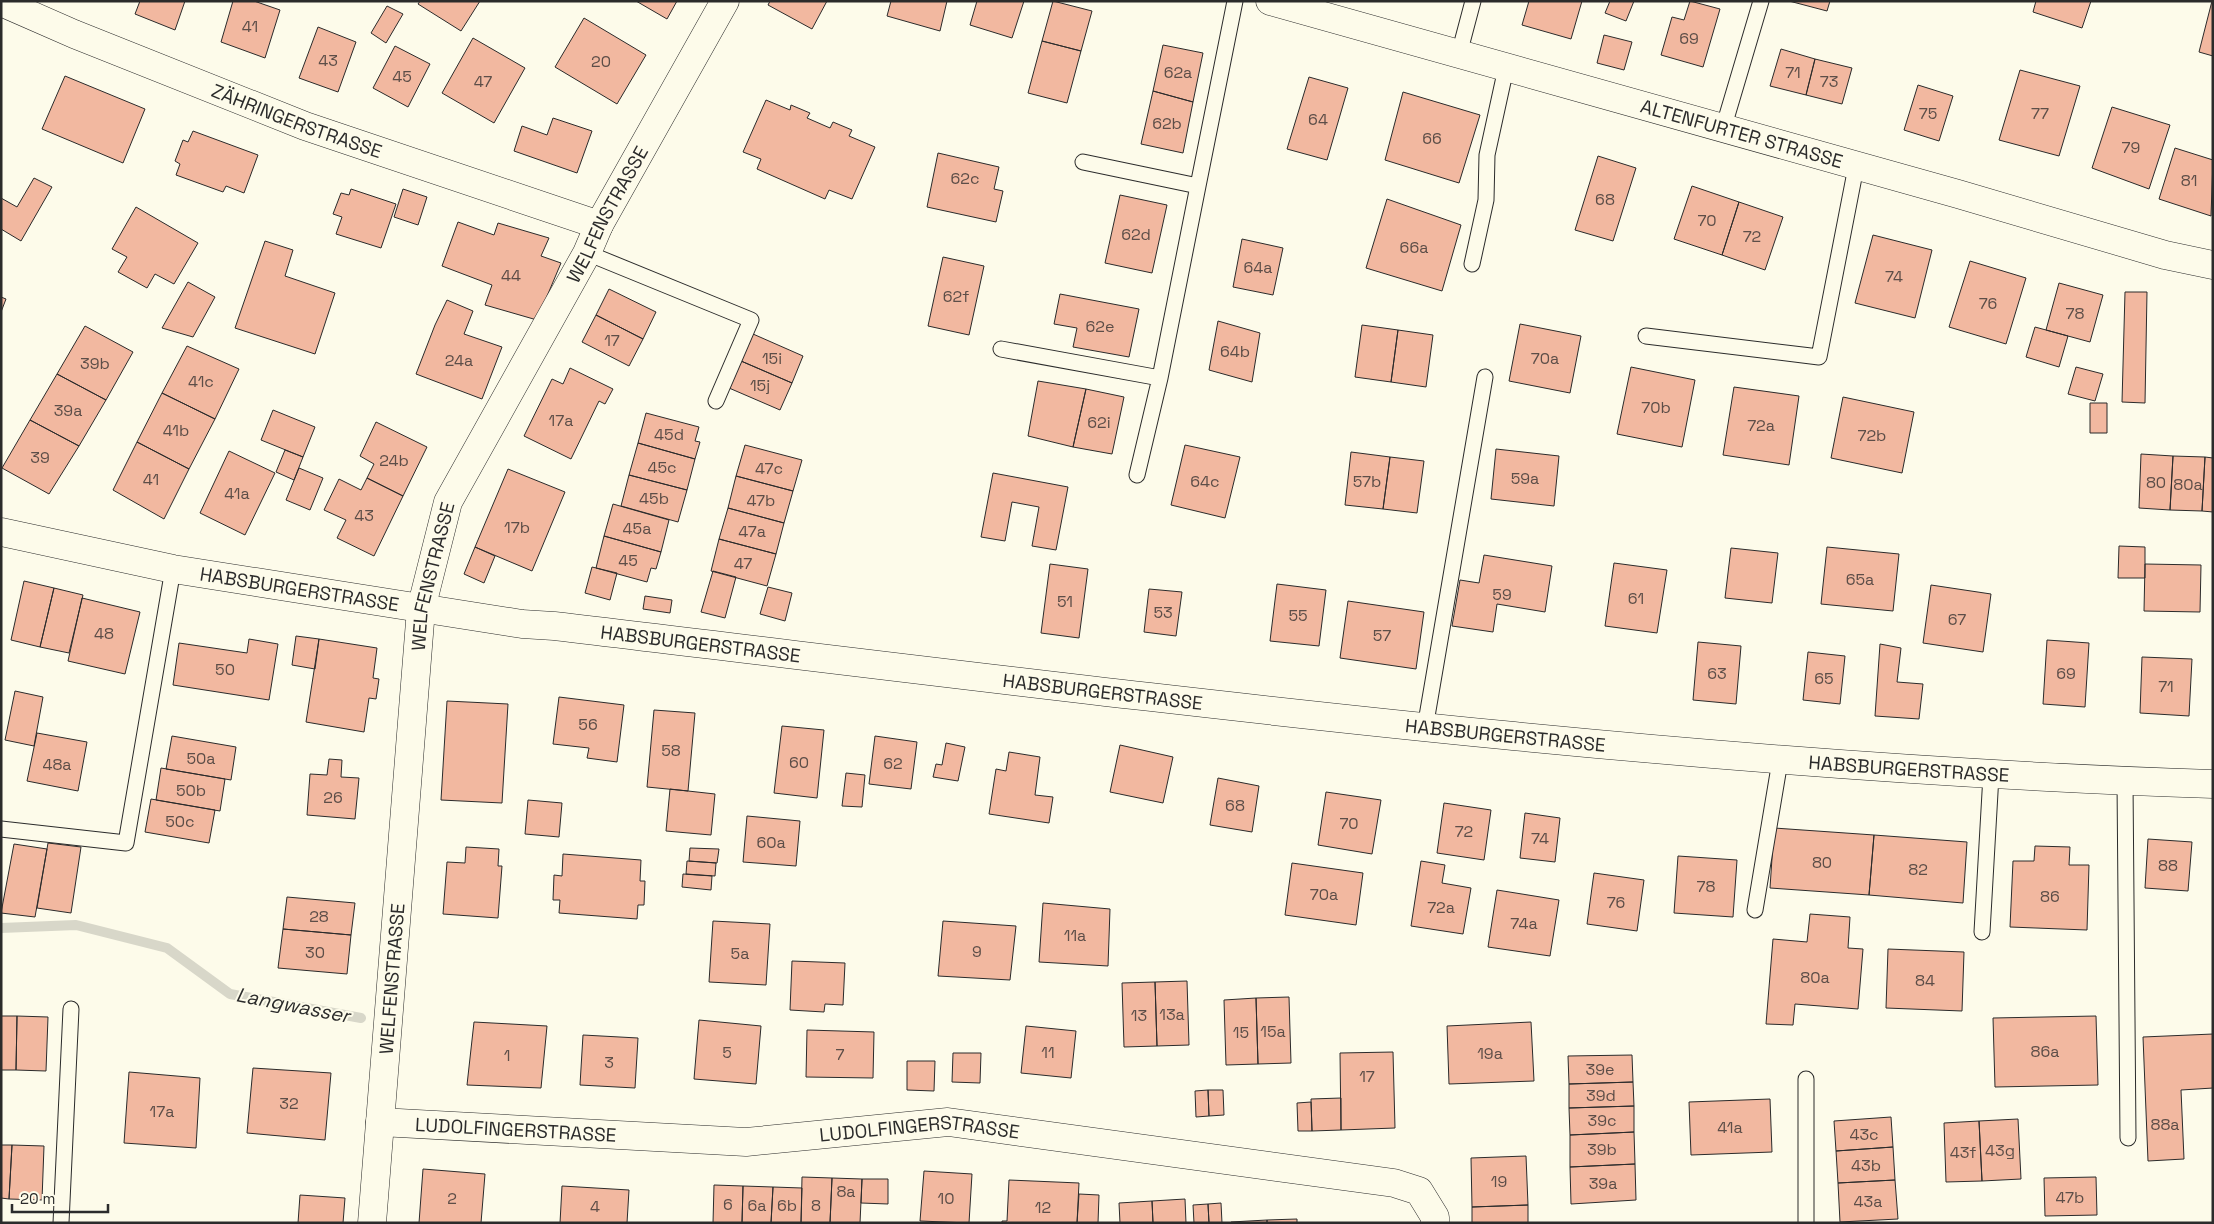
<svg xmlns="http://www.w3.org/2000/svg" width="2214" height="1224" font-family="'Space Grotesk',sans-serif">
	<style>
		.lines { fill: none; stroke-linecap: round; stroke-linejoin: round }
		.stream { stroke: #d8d7c9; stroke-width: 10 }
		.building { fill: #f2b8a0; stroke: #2b2b2b }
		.lane-casing { stroke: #2b2b2b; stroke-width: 17 }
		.street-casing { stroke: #2b2b2b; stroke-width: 29 }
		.lane { stroke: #fdfbea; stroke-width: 15 }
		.street { stroke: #fdfbea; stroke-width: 28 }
		.labels { text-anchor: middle; stroke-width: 4; stroke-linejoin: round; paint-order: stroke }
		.number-label { font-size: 16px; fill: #5d4e48 }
		.street-label { font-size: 19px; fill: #2b2b2b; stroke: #fdfbea }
		.water-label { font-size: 20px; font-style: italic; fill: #2b2b2b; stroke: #fdfbea }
	</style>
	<rect width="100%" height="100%" fill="#fdfbea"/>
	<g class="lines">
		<path class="stream" d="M1,928L76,925L167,948L230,994L361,1018"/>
	</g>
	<path class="building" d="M140,1H185L175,30L135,14Z
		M233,1H254L280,10L265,58L221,42Z
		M420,1H480L461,31L418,4Z
		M636,1H677L667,19Z
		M770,1H827L812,29L768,5Z
		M891,1H947L940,31L887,16Z
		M977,1H1024L1012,38L970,25Z
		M1053,1L1092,11L1081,51L1042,41Z
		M1529,1H1582L1571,39L1522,25Z
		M1610,1H1634L1626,21L1605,13Z
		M1690,1L1720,9L1703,67L1661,55L1672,17L1684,20Z
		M1789,1H1830L1827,11Z
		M2036,1H2091L2082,28L2033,12Z
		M2212,1H2213V56L2199,52Z
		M387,6L403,14L386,43L371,33Z
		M584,18L646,55L617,104L555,67Z
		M318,27L356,42L338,92L299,78Z
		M1604,35L1632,42L1624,70L1597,63Z
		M473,38L525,68L494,123L442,93Z
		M1042,41L1081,51L1067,103L1028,93Z
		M1163,45L1203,53L1193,102L1153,91Z
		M395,46L430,64L408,107L373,88Z
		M1781,49L1815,59L1806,95L1770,86Z
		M1815,59L1852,68L1842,104L1806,95Z
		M2020,70L2080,86L2059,156L1999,140Z
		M65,76L145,109L123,163L42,129Z
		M1309,77L1348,88L1327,160L1287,149Z
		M1918,85L1953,96L1939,141L1904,130Z
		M1153,91L1193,102L1183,153L1141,144Z
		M1403,92L1480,115L1459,183L1385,160Z
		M766,100L790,110L791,105L810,113L807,118L830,128L833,122L852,130L849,136L875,147L852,199L829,190L825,199L757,169L761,159L743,152Z
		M2112,107L2170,125L2149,189L2092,168Z
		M553,118L592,131L577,173L514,151L522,126L547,135Z
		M193,131L258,155L244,193L226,186L223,192L176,175L180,164L175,161L183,140L188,142Z
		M2175,148L2213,160L2211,216L2159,199Z
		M938,153L999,167L994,189L1003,191L996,222L927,207Z
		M1598,156L1636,168L1613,241L1575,230Z
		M34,178L52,187L21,241L1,229V198L17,207Z
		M1692,186L1739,202L1722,255L1674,239Z
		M351,189L396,204L381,248L336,234L342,217L333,214L341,193L349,195Z
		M403,189L427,197L418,225L394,217Z
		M1120,195L1167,205L1152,273L1105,263Z
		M1387,199L1461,225L1442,291L1366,268Z
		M1739,202L1783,217L1765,270L1722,255Z
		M136,207L198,243L174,284L155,274L147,288L118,272L127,257L112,249Z
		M458,222L494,235L498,223L549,238L541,256L561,263L537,320L485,305L492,285L442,266Z
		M1873,235L1932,250L1915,318L1855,303Z
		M1242,239L1283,248L1273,295L1233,287Z
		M265,241L293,250L285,276L335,293L315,354L235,328Z
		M943,257L984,266L969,335L928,326Z
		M1970,261L2026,278L2006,344L1949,327Z
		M188,282L215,297L193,337L162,328Z
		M2059,283L2103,295L2090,342L2046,330Z
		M609,289L656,312L643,339L596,315Z
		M2125,292H2147L2145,403L2122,402Z
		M1060,294L1139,309L1129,357L1073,347L1077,328L1054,324Z
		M1,297L6,299L1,312Z
		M447,300L473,311L464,334L502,347L482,399L416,374L435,325Z
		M596,315L643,339L629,366L582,342Z
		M1218,321L1260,333L1252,382L1209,370Z
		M1520,324L1581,336L1570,393L1509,381Z
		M1362,325L1398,330L1391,382L1355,377Z
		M85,326L133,352L106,400L57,374Z
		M2035,327L2068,336L2059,367L2026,357Z
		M1398,330L1433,335L1426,387L1391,382Z
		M753,334L803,356L792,383L741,361Z
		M187,346L239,369L215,419L162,393Z
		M741,361L792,383L780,410L729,388Z
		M1631,367L1695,380L1682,447L1617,434Z
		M2076,367L2103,374L2095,401L2068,394Z
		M570,368L613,389L605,404L599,401L571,459L524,436L552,379L563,384Z
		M57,374L106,400L79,446L30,420Z
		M1038,381L1086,389L1073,447L1028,436Z
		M1734,387L1799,396L1789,465L1723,455Z
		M1086,389L1124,397L1112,454L1073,447Z
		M162,393L215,419L189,469L137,442Z
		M1843,397L1914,412L1902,473L1831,458Z
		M2090,403H2107V433H2090Z
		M273,410L315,427L303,457L261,440Z
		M646,413L699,427L695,441L700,442L695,459L638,443Z
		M30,420L79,446L49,494L2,468Z
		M376,422L427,447L403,496L367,478L374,464L360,456Z
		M137,442L189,469L164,519L113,490Z
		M638,443L695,459L687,490L629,475Z
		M745,445L802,460L793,491L736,476Z
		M1185,445L1240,457L1225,518L1171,505Z
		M1496,449L1559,456L1554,506L1491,499Z
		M285,450L303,457L294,480L276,472Z
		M229,451L275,473L245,535L200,513Z
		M1351,452L1390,457L1383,509L1345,505Z
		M2141,454L2173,456L2170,510L2139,508Z
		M2173,456L2205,457L2202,511L2170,510Z
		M1390,457L1424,461L1417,513L1383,509Z
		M2205,457L2213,458V512L2202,511Z
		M299,468L323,478L310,510L286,500Z
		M508,469L565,492L532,571L475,547Z
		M993,473L1068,487L1056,550L1032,546L1039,507L1012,502L1005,541L981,537Z
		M629,475L687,490L678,522L621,506Z
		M736,476L793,491L784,523L728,508Z
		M367,478L403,496L374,556L337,538L346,520L324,510L339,479L361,490Z
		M613,504L669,520L661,552L604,536Z
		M728,508L784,523L776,554L719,539Z
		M604,536L661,552L656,569L651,568L647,582L596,568Z
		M719,539L776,554L767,586L711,571Z
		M2119,546L2145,547V578H2118Z
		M475,547L495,556L484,583L464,574Z
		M1827,547L1899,554L1893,611L1821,604Z
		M1731,548L1778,553L1772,603L1725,598Z
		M1484,555L1552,566L1545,612L1497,604L1493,632L1452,626L1460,580L1479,583Z
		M1614,563L1667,570L1657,633L1605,626Z
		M1050,564L1088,569L1079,638L1041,633Z
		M2145,564L2201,565L2200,612L2144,611Z
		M592,567L617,573L610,600L585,593Z
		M713,571L736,577L725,618L701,612Z
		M24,581L54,588L40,647L11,640Z
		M1277,584L1326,590L1319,646L1270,641Z
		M1931,585L1991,594L1983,652L1923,643Z
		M768,587L792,593L785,621L760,614Z
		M54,588L83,595L69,653L40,647Z
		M1149,589L1182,592L1176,636L1144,632Z
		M645,596L672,600L670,613L643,609Z
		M82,598L140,612L125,674L68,661Z
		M1348,601L1424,612L1416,669L1340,658Z
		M296,636L319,639L315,669L292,665Z
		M249,639L278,644L269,700L173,685L179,643L247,653Z
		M319,639L377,648L373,678L379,679L376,699L369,698L364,732L306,722Z
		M2047,640L2089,643L2085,707L2043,704Z
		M1698,642L1741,646L1736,704L1693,700Z
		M1880,644L1901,648L1897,682L1923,684L1919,719L1875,716Z
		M1808,652L1845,656L1840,704L1803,700Z
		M2142,657L2192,659L2189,716L2140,713Z
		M15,691L43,697L34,746L5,740Z
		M559,697L624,705L617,762L587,758L589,748L553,744Z
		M447,701L508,704L502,803L441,800Z
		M654,710L695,713L688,791L647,787Z
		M782,726L824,730L817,798L774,793Z
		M37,733L87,742L78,791L27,781Z
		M172,736L236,747L231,780L166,769Z
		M875,736L917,742L911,789L869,784Z
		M946,743L965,747L958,781L933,777L936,764L942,765Z
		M1120,745L1173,757L1163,803L1110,792Z
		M1009,752L1040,757L1035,795L1053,797L1049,823L989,814L996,769L1006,771Z
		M329,759L342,760L341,777L359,778L355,819L307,815L310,774L327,775Z
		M161,768L225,779L220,811L156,800Z
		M846,773L865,775L862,807L842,806Z
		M1218,778L1259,786L1252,832L1210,825Z
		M670,789L715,794L711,835L666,831Z
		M1326,792L1381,800L1372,854L1318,845Z
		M151,799L215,810L209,843L145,832Z
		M528,800L562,803L559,837L525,834Z
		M1444,803L1491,810L1484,860L1437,853Z
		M1525,813L1560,818L1555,862L1520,858Z
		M747,816L800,821L796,866L743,862Z
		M1774,828L1874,835L1869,895L1770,888Z
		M1874,835L1967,842L1963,903L1869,895Z
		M2148,839L2192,842L2188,891L2145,888Z
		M48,843L81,847L71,913L37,908Z
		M14,844L47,849L35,917L1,913Z
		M2035,846L2070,847L2069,865H2089L2087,930L2010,927L2013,861H2034Z
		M466,847L499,849L498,866H502L498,918L443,914L447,862L465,863Z
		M690,848L719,849L717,863L689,861Z
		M563,854L641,860L640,881H645L644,905H638L637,919L559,913L560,900H553L554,875L562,876Z
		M1678,856L1737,860L1733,917L1674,913Z
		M687,861L716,863L715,876L686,874Z
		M1421,861L1445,865L1442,883L1471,888L1463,934L1411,926Z
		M1292,863L1363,873L1356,925L1285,915Z
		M1594,873L1644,880L1637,931L1587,924Z
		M683,874L712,876L711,890L682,887Z
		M1497,890L1559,900L1550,956L1488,947Z
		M287,897L355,903L351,935L283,929Z
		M1043,903L1110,909L1108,966L1039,962Z
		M1810,914L1850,917L1848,948L1863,949L1858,1009L1795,1004L1793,1025L1766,1024L1773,939L1807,942Z
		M713,921L770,924L766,985L709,982Z
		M943,921L1016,926L1010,980L938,976Z
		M283,929L351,935L347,974L278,968Z
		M1888,949L1964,952L1962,1011L1886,1008Z
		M792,961L845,963L843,1005L825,1004L824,1012L790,1010Z
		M1187,981L1189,1045L1157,1046L1155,982Z
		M1155,982L1157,1046L1124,1047L1122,983Z
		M1289,997L1291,1063L1258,1064L1256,998Z
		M1256,998L1258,1064L1226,1065L1224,1000Z
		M1,1016H17L16,1070H1Z
		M17,1016L48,1017L46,1071L16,1070Z
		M2096,1016L2098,1085L1995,1087L1993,1018Z
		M699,1020L761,1026L756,1084L694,1079Z
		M474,1022L547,1026L541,1088L467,1085Z
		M1531,1022L1534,1081L1449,1084L1447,1026Z
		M1026,1026L1076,1031L1071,1078L1021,1073Z
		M807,1030L874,1032L873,1078L806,1077Z
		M2213,1034V1088L2181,1090L2184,1159L2148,1161L2143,1037Z
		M583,1035L638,1038L635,1088L580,1085Z
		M1393,1052L1395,1128L1341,1130L1340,1053Z
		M953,1053H981L980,1083L952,1082Z
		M1632,1055L1633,1082L1569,1084L1568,1056Z
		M907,1061H935L934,1091L907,1090Z
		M253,1068L331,1073L325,1140L247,1133Z
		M129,1072L200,1078L196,1148L124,1143Z
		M1633,1082L1634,1106L1569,1108V1084Z
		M1208,1090L1209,1116L1196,1117L1195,1091Z
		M1208,1090H1223L1224,1115L1209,1116Z
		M1341,1098V1130L1312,1131L1311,1099Z
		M1770,1099L1772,1152L1691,1155L1689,1102Z
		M1311,1102L1312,1131H1298L1297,1103Z
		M1634,1106V1132L1570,1135L1569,1108Z
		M1891,1117L1893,1147L1836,1151L1834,1121Z
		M2018,1119L2021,1179L1982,1181L1979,1121Z
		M1979,1121L1982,1181L1946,1182L1944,1123Z
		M1634,1132L1635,1164L1570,1167V1135Z
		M1,1145H12L9,1199L1,1198Z
		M12,1145L44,1146L42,1200L9,1199Z
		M1893,1147L1895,1180L1838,1183L1836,1151Z
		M1526,1156L1528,1205L1472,1207L1471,1158Z
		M1635,1164L1636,1200L1571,1204L1570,1167Z
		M423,1169L485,1174L481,1223H419Z
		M924,1171L972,1174L969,1223L920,1221Z
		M802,1177L832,1178L830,1223H801Z
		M2096,1177L2097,1215L2045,1216L2044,1178Z
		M832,1178L862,1179L860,1223H830Z
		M862,1179H888V1204L861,1203Z
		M1009,1180L1079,1183L1077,1223H1002V1221H1007Z
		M1895,1180L1898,1219L1840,1222L1838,1183Z
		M714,1185L743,1186L742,1223H713Z
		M562,1186L629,1190L627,1223H560Z
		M743,1186L773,1187L771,1223H742Z
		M773,1187L802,1188L801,1223H771Z
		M1079,1194L1099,1195L1098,1223H1077Z
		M300,1195L345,1198L343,1223H298Z
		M1185,1199L1186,1223H1153L1152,1201Z
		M1152,1201L1153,1223H1120L1119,1203Z
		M1221,1203L1222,1223H1209L1208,1204Z
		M1208,1204L1209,1223H1194L1193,1205Z
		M1528,1205V1223H1472V1207Z
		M1297,1219V1223H1267V1220Z
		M1267,1220V1223H1231V1222Z"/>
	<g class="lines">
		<defs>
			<path id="lane" d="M1459,54L1473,1
				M1723,129L1761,1
				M1083,162L1198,186L1160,378L1137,475
				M1198,186L1235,1
				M587,253L751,320L716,401
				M1472,264L1486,200L1487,155L1506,68
				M1646,336L1819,357L1856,167
				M1001,349L1160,378
				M1425,728L1485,377
				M2125,781L2128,1138
				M1,829L126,843L173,569
				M1755,910L1780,761
				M1982,932L1991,775
				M1806,1079V1223
				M61,1223L71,1009"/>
			<g id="street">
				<path id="s1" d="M1270,1L1958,194L2165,255L2213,265"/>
				<path id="s2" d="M1,2L74,34L305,126L599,225"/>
				<path id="s3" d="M1,532L173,569L522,624L554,626C1105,691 1657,766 2213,784"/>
				<path id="s4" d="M380,1122L746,1142L948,1122L1394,1183L1419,1191L1435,1217V1223"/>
				<path id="s5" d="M372,1223L421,609L448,502L587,253L599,225L725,1"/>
			</g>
		</defs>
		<use href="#lane" class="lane-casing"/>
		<use href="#street" class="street-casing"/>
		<use href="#lane" class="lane"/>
		<use href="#street" class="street"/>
	</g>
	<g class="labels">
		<g class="number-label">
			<text x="250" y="32">41</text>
			<text x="1689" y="44">69</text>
			<text x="328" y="66">43</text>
			<text x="601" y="67">20</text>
			<text x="1178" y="78">62a</text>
			<text x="1793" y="78">71</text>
			<text x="402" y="82">45</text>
			<text x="483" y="87">47</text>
			<text x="1829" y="87">73</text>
			<text x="1928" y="119">75</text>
			<text x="2040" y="119">77</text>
			<text x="1318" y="125">64</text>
			<text x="1167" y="129">62b</text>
			<text x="1432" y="144">66</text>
			<text x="2131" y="153">79</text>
			<text x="965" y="184">62c</text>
			<text x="2189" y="186">81</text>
			<text x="1605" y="205">68</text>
			<text x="1707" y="226">70</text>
			<text x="1136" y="240">62d</text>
			<text x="1752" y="242">72</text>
			<text x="1414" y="253">66a</text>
			<text x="1258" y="273">64a</text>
			<text x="511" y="281">44</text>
			<text x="1894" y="282">74</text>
			<text x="956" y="302">62f</text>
			<text x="1988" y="309">76</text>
			<text x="2075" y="319">78</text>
			<text x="1100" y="332">62e</text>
			<text x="612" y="346">17</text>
			<text x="1235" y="357">64b</text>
			<text x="772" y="364">15i</text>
			<text x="1545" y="364">70a</text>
			<text x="459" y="366">24a</text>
			<text x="95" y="369">39b</text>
			<text x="201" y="387">41c</text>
			<text x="760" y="391">15j</text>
			<text x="1656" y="413">70b</text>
			<text x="68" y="416">39a</text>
			<text x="561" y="426">17a</text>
			<text x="1099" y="428">62i</text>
			<text x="1761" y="431">72a</text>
			<text x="176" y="436">41b</text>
			<text x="669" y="440">45d</text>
			<text x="1872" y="441">72b</text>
			<text x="40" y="463">39</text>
			<text x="394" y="466">24b</text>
			<text x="662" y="473">45c</text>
			<text x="769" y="474">47c</text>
			<text x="1525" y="484">59a</text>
			<text x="151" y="485">41</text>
			<text x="1205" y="487">64c</text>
			<text x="1367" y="487">57b</text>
			<text x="2156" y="488">80</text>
			<text x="2188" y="490">80a</text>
			<text x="237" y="499">41a</text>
			<text x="654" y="504">45b</text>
			<text x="761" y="506">47b</text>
			<text x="364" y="521">43</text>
			<text x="517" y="533">17b</text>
			<text x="637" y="534">45a</text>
			<text x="752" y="537">47a</text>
			<text x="628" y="566">45</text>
			<text x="743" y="569">47</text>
			<text x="1860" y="585">65a</text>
			<text x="1502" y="600">59</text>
			<text x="1636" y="604">61</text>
			<text x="1065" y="607">51</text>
			<text x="1163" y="618">53</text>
			<text x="1298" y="621">55</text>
			<text x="1957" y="625">67</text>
			<text x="104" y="639">48</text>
			<text x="1382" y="641">57</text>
			<text x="225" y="675">50</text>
			<text x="1717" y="679">63</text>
			<text x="2066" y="679">69</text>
			<text x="1824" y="684">65</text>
			<text x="2166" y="692">71</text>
			<text x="588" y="730">56</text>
			<text x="671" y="756">58</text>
			<text x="201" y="764">50a</text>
			<text x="799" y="768">60</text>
			<text x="893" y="769">62</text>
			<text x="57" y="770">48a</text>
			<text x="191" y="796">50b</text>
			<text x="333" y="803">26</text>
			<text x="1235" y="811">68</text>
			<text x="180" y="827">50c</text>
			<text x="1349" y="829">70</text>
			<text x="1464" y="837">72</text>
			<text x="1540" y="844">74</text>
			<text x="771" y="848">60a</text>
			<text x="1822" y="868">80</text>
			<text x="2168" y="871">88</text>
			<text x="1918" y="875">82</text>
			<text x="1706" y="892">78</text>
			<text x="1324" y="900">70a</text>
			<text x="2050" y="902">86</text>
			<text x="1616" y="908">76</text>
			<text x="1441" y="913">72a</text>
			<text x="319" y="922">28</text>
			<text x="1524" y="929">74a</text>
			<text x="1075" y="941">11a</text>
			<text x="977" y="957">9</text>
			<text x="315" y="958">30</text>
			<text x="740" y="959">5a</text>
			<text x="1815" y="983">80a</text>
			<text x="1925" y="986">84</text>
			<text x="1172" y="1020">13a</text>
			<text x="1139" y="1021">13</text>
			<text x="1273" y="1037">15a</text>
			<text x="1241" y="1038">15</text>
			<text x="2045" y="1057">86a</text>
			<text x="727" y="1058">5</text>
			<text x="1048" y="1058">11</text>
			<text x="1490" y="1059">19a</text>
			<text x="840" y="1060">7</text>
			<text x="507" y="1061">1</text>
			<text x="609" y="1068">3</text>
			<text x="1600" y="1075">39e</text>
			<text x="1367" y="1082">17</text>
			<text x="1601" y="1101">39d</text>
			<text x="289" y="1109">32</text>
			<text x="162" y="1117">17a</text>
			<text x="1602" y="1126">39c</text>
			<text x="2165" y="1130">88a</text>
			<text x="1730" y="1133">41a</text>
			<text x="1864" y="1140">43c</text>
			<text x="1602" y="1155">39b</text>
			<text x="2000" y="1156">43g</text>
			<text x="1963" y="1158">43f</text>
			<text x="1866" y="1171">43b</text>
			<text x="1499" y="1187">19</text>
			<text x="1603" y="1189">39a</text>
			<text x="846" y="1197">8a</text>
			<text x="2070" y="1203">47b</text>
			<text x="452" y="1204">2</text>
			<text x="946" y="1204">10</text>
			<text x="1868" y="1207">43a</text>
			<text x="728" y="1210">6</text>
			<text x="757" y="1211">6a</text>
			<text x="787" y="1211">6b</text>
			<text x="816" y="1211">8</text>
			<text x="595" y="1212">4</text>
			<text x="1043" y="1213">12</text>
		</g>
		<g class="street-label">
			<text dy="7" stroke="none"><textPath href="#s2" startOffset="319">ZÄHRINGERSTRASSE</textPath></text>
			<text dy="7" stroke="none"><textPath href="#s1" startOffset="490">ALTENFURTER STRASSE</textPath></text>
			<text dy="7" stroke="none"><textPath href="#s5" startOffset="1055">WELFENSTRASSE</textPath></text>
			<text dy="7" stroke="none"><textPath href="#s5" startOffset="650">WELFENSTRASSE</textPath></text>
			<text dy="7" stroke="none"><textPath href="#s3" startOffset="304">HABSBURGERSTRASSE</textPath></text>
			<text dy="7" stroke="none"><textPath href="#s3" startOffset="709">HABSBURGERSTRASSE</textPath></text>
			<text dy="7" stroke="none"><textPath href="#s3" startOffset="1114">HABSBURGERSTRASSE</textPath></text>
			<text dy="7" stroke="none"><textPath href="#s3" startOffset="1519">HABSBURGERSTRASSE</textPath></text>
			<text dy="7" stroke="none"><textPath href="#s3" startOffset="1924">HABSBURGERSTRASSE</textPath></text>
			<text dy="7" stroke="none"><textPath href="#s5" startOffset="245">WELFENSTRASSE</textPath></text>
			<text dy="7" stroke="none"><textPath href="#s4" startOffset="136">LUDOLFINGERSTRASSE</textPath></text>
			<text dy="7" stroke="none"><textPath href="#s4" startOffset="541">LUDOLFINGERSTRASSE</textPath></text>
		</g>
		<g class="water-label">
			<text transform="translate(293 1005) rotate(11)" y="7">Langwasser</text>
		</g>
	</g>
	<rect width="2214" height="1224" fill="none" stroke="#2b2b2b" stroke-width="5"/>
	<path d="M12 1204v8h96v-8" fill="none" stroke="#2b2b2b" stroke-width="2.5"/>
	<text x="20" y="1204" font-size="15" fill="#2b2b2b" stroke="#fdfbea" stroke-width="4" paint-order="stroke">20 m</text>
</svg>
